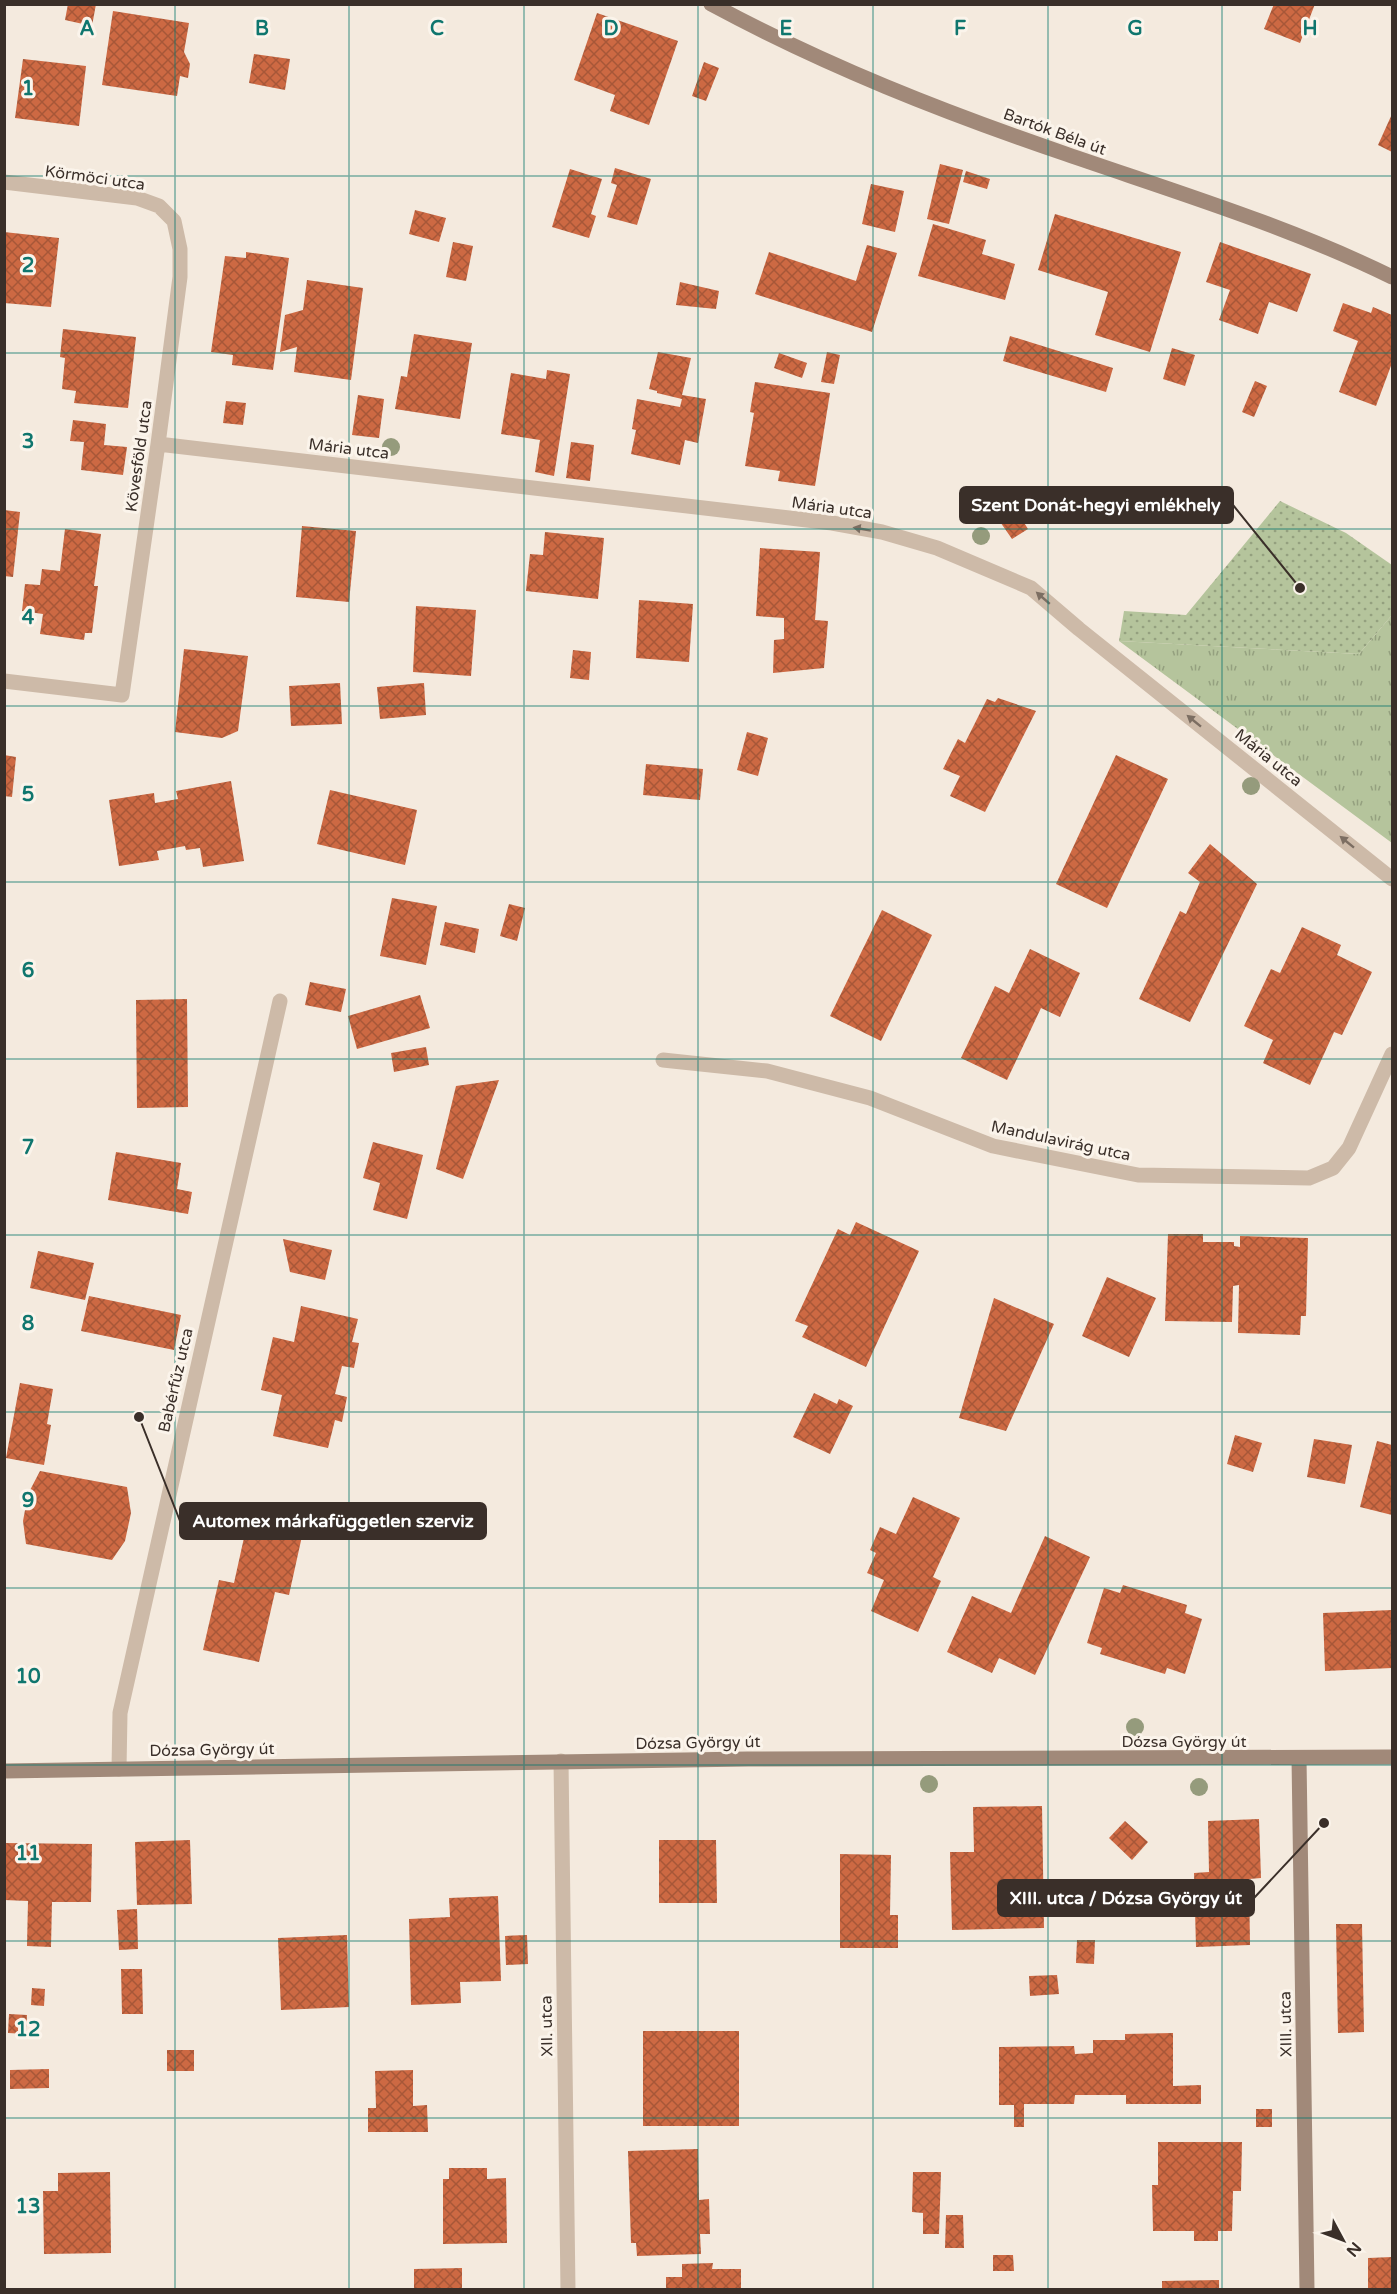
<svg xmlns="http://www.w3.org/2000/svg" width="1397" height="2294" font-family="'Varela Round',sans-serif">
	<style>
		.grass { fill: url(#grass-tufts) }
		.park { fill: url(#park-dots) }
		.building { fill: url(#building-cross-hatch) }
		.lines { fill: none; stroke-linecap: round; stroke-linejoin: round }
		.street { stroke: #cdbaa8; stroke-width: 15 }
		.secondary { stroke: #a18979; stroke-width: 15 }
		.tree { fill: #959b7c }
		.oneway { fill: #7c6e62 }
		.grid { fill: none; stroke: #0f766e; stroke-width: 1.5; stroke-opacity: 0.55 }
		.labels { text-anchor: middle; stroke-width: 6; stroke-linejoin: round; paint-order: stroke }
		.street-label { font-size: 16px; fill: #3a2f29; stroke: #fbf4eb }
		.grid-label { font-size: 20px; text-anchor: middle; font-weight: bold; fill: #0f766e; stroke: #fbf4eb; stroke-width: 6; stroke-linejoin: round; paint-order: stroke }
		.leader { fill: none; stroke: #3a2f29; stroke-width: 2 }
		.callout-dot { fill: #3a2f29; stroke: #fbf4eb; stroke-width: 2 }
		.callout { fill: #3a2f29; stroke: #3a2f29; stroke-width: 2 }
		.callout-label { font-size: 18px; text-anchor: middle; font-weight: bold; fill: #fff }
	</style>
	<defs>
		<pattern id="grass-tufts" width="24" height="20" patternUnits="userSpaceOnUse" patternTransform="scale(1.5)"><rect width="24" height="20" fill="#b5c49c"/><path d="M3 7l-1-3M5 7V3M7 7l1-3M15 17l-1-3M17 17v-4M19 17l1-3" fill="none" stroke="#94a07f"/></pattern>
		<pattern id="park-dots" width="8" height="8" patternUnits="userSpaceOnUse" patternTransform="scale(1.5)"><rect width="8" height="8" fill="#b5c49c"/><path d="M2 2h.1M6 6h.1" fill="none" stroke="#94a07f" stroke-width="1.8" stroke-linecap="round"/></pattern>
		<pattern id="building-cross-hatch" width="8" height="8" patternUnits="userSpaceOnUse" patternTransform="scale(1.5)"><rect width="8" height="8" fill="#cd6943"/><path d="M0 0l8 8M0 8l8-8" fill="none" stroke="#a75738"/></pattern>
	</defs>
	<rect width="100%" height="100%" fill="#f4eade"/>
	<path class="grass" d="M1392,615V843L1119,641L1359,654Z"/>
	<path class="park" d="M1280,501L1346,533L1392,565V615L1359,654L1119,641L1124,611L1186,615Z"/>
	<path class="building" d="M68,4H96L92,26L65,20Z
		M1274,4H1315L1300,43L1264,29Z
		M113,11L189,23L184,52L190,64L188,78L180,76L177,96L102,85Z
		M597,13L678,41L649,125L610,111L615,95L574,80Z
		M254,54L290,59L285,90L249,83Z
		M23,59L86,66L79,126L15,118Z
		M704,62L719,68L706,101L692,96Z
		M1392,114V152L1378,145Z
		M940,164L963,170L949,224L927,219Z
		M615,168L651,179L637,225L607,217L617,185L611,183Z
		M570,169L602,179L591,214L596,216L589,238L552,227Z
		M966,171L990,179L987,189L963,182Z
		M871,184L904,191L895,232L862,224Z
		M415,210L446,218L439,242L409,234Z
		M1055,214L1181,252L1150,352L1095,335L1108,292L1038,270Z
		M933,224L986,240L982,254L1015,264L1005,300L918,276Z
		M4,232L59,238L51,307L4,303Z
		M453,242L473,246L466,281L446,277Z
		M1220,242L1311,274L1297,312L1269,302L1258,334L1219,320L1230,290L1206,282Z
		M867,245L897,253L872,332L755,294L769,252L856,281Z
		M246,252L289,258L273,370L232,365L233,355L211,352L225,256L246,258Z
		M307,280L363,288L351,380L294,372L297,347L280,352L285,315L303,310Z
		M680,282L719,291L716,309L676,305Z
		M1343,303L1371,313L1373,307L1392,315V363L1376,406L1339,392L1358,341L1333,331Z
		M63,329L136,337L128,408L74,403L76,391L62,389L65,358L60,357Z
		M414,334L472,343L460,419L395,409L401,376L407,377Z
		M1010,336L1113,368L1106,392L1003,361Z
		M1172,348L1195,355L1185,386L1163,379Z
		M658,352L691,358L682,395L706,399L698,443L685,440L680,465L631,454L636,430L632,429L637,399L680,407L682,399L657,393V391L649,389Z
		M827,352L840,355L834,384L821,382Z
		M779,353L807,363L802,378L774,368Z
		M547,370L570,374L554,476L535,472L540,440L501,434L511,373L546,379Z
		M1255,381L1267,386L1254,417L1242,412Z
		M755,382L830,393L815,486L778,481L780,471L745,466L754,413L750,412Z
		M358,395L384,399L379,438L352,435Z
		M226,401L246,403L243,425L223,423Z
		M73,420L106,424L104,445L127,447L123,475L81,470L84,442L70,441Z
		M571,442L594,445L590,481L566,478Z
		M1013,505L1028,529L1012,539L996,516Z
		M4,510L20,512L13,577L4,576Z
		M302,526L356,531L349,602L296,597Z
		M65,529L101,534L94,586H98L92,633H85L84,640L40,634L43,614L22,611L25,584L40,585L42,569L60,571Z
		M545,532L604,538L598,599L526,591L530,554L543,555Z
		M760,548L820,552L815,620L828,621L824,668L773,673L774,640L784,639V618L756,616Z
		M639,600L693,604L689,662L636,658Z
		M416,606L476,610L471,676L413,672Z
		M184,649L248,656L238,731L222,738L175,732Z
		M573,650L591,652L589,680L570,678Z
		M340,683L342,724L291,726L289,686Z
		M424,683L426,715L380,719L377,687Z
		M998,698L1036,711L985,812L950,796L960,776L943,769L958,739L965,743L987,699L995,702Z
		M747,732L768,738L758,776L737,770Z
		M4,755L16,757L12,797L4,796Z
		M1116,755L1168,779L1107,908L1056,884Z
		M646,764L703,769L700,800L643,795Z
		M231,781L244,861L203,867L200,848L186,850L185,846L157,851L159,860L119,866L109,800L154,793L155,803L178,799L176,791Z
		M330,790L417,810L405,865L317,844Z
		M1210,844L1257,884L1190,1022L1139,999L1180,911L1186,914L1200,882L1188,873Z
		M392,898L437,906L426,965L380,956Z
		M509,904L525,908L517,941L500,936Z
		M882,910L932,935L881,1041L830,1016Z
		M445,922L479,929L475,953L440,945Z
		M1302,927L1341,945L1337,955L1372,972L1342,1035L1334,1032L1310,1085L1263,1063L1273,1040L1244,1026L1271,969L1280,973Z
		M1030,949L1080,973L1060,1017L1041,1008L1007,1080L961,1058L995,986L1009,993Z
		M310,982L346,989L341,1012L305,1005Z
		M420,995L430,1028L357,1049L348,1016Z
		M187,999L188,1107L137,1108L136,1000Z
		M426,1047L429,1065L394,1072L391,1053Z
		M499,1080L463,1179L436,1169L456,1086Z
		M373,1142L423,1155L407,1219L373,1210L380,1183L363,1178Z
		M116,1152L181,1163L177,1189L192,1192L188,1214L108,1200Z
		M856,1222L919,1251L866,1367L802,1337L808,1326L795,1321L838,1229L850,1235Z
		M1168,1234H1203V1242H1234V1246L1240,1247V1236L1308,1238L1306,1316H1301L1300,1335L1238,1333L1239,1285L1233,1286L1232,1322L1165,1321Z
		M283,1239L332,1250L325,1280L290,1272Z
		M38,1251L94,1263L85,1300L30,1288Z
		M1107,1277L1156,1298L1129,1357L1082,1336Z
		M89,1296L181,1315L174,1350L81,1331Z
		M994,1298L1054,1324L1006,1431L959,1418Z
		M301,1306L358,1319L352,1342L359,1343L354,1368L342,1366L335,1394L347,1397L342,1422L335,1420L328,1448L273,1436L282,1395L261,1390L273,1337L294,1342Z
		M20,1383L53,1389L47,1424L51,1425L44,1465L6,1458Z
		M814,1393L837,1404L839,1399L853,1406L830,1454L793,1437Z
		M1235,1435L1262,1443L1253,1472L1227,1464Z
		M1314,1439L1352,1445L1345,1484L1307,1477Z
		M1377,1441L1392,1445V1515L1360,1507Z
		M40,1471L127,1487L131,1513L125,1541L112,1560L26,1544L23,1521L28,1494Z
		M913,1497L960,1518L933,1577L941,1581L918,1632L871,1611L884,1580L867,1573L876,1553L870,1550L880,1527L896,1534Z
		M249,1515L304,1527L289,1595L275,1592L259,1662L203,1650L219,1580L234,1583Z
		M1045,1536L1090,1557L1035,1675L999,1658L992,1673L947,1652L972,1596L1011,1613Z
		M1123,1585L1187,1605L1185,1613L1202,1619L1185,1674L1167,1668L1165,1674L1100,1654L1102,1648L1087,1643L1104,1588L1120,1593Z
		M1392,1610V1668L1325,1671L1323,1613Z
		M1042,1806L1044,1928L952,1930L950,1852H974L973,1807Z
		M1259,1819L1261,1878L1249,1879L1250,1945L1196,1947L1194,1873L1209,1872L1208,1821Z
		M1125,1821L1148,1842L1132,1860L1109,1838Z
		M190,1840L192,1904L137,1905L135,1842Z
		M659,1840H716L717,1903H659Z
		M4,1843L92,1844L91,1902H52L51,1947L27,1946L28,1901L4,1900Z
		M840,1854L891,1855L890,1915H898V1948H840Z
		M498,1896L501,1981L460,1982L461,2003L411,2005L409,1919L450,1917L449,1898Z
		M137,1909L138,1949L119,1950L117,1910Z
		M1336,1924H1362L1364,2032L1338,2033Z
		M347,1935L349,2007L281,2010L278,1938Z
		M527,1935L528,1964L506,1965L505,1936Z
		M1077,1940H1095L1094,1964L1076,1963Z
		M121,1969H142L143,2014H122Z
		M1057,1975L1059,1994L1030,1996L1029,1976Z
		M32,1988L45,1989L44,2006L31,2005Z
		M9,2014L27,2015L26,2034L8,2033Z
		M643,2031H739V2126H643Z
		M1173,2033V2086L1201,2085V2104H1126V2095H1075L1074,2104H1024V2127H1014V2105H999V2047L1074,2046L1075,2054L1093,2053V2040H1125V2034Z
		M167,2050H194V2071H167Z
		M49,2069V2088L10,2089V2070Z
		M413,2070V2106L427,2105L428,2132H368V2108H376L375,2071Z
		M1256,2109H1272V2127H1256Z
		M1158,2142H1242L1241,2191H1233L1232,2231H1218V2241H1194V2231H1153L1152,2185H1158Z
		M698,2149L699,2200L709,2199L710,2234H700L701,2254L637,2256L636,2243H631L628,2151Z
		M449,2168H487V2179L506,2178L507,2243L443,2244V2179H449Z
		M110,2172L111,2253L44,2254L43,2191H58V2173Z
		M913,2172H941L939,2234H923V2213L912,2212Z
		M946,2215H963L964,2248H945Z
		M993,2255H1013L1014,2271H993Z
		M1392,2257V2290H1368V2258Z
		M713,2263L712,2269H741V2290H666V2277H682V2264Z
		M462,2268V2290H414V2269Z
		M1219,2280V2290H1162V2281Z"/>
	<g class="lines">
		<path class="street" d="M4,182L137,198L159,206L174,221L180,249V277L158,444L122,695L4,681
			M158,444L832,523L882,532L937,548L1031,588L1079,629L1392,879
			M663,1060L767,1071L870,1098L993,1146L1138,1175L1309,1178L1333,1168L1349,1148L1392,1054
			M561,1761L568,2290
			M119,1769L120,1713L280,1001"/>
		<path class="secondary" d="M711,4C826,66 943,112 1066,154C1176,192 1288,226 1392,277
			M1299,1758L1307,2290
			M4,1771L748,1759L1392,1757"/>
	</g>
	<g class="tree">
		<circle cx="391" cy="447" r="9"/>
		<circle cx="981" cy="536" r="9"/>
		<circle cx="1251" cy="786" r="9"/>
		<circle cx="1135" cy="1727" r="9"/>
		<circle cx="929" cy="1784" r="9"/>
		<circle cx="1199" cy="1787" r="9"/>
	</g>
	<defs><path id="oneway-solid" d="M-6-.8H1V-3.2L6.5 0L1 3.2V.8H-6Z" transform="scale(1.5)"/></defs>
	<g class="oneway">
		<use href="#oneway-solid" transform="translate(862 529) rotate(-170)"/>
		<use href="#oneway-solid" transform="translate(1043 598) rotate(-139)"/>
		<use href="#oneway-solid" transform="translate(1194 721) rotate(-141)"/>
		<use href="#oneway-solid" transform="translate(1347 842) rotate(-141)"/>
	</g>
	<path class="grid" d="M175,4V2290M349,4V2290M524,4V2290M698,4V2290M873,4V2290M1048,4V2290M1222,4V2290M4,176H1392M4,353H1392M4,529H1392M4,706H1392M4,882H1392M4,1059H1392M4,1235H1392M4,1412H1392M4,1588H1392M4,1765H1392M4,1941H1392M4,2118H1392"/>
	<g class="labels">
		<g class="street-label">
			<text transform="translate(1055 131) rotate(20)" y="6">Bartók Béla út</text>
			<text transform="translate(95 177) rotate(8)" y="6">Körmöci utca</text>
			<text transform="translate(349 448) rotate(7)" y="6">Mária utca</text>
			<text transform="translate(138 456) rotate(-82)" y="6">Kövesföld utca</text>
			<text transform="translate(832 507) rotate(8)" y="6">Mária utca</text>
			<text transform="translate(1269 757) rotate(39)" y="6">Mária utca</text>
			<text transform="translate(1061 1140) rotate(12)" y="6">Mandulavirág utca</text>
			<text transform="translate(175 1380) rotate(-77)" y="6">Babérfűz utca</text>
			<text x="1184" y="1747">Dózsa György út</text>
			<text transform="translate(698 1742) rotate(-1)" y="6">Dózsa György út</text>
			<text transform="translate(212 1749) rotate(-1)" y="6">Dózsa György út</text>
			<text transform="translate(1285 2024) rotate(-91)" y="6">XIII. utca</text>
			<text transform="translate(546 2026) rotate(-91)" y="6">XII. utca</text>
		</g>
	</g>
	<g class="grid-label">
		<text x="87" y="35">A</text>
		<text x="262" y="35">B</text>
		<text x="437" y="35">C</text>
		<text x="611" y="35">D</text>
		<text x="786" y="35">E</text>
		<text x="960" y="35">F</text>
		<text x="1135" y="35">G</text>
		<text x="1310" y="35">H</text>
		<text x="28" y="95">1</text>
		<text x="28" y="272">2</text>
		<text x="28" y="448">3</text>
		<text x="28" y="624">4</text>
		<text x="28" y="801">5</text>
		<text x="28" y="977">6</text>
		<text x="28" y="1154">7</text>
		<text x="28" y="1330">8</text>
		<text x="28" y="1507">9</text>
		<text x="28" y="1683">10</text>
		<text x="28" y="1860">11</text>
		<text x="28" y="2036">12</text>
		<text x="28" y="2213">13</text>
	</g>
	<path class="leader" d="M1300 588L1233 505M139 1417L180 1521M1324 1823L1254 1898"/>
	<g class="callout-dot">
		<circle cx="1300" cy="588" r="6"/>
		<circle cx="139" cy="1417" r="6"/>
		<circle cx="1324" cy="1823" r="6"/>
	</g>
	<g class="callout">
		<rect x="960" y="487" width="273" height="36" rx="6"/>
		<rect x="180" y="1503" width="306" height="36" rx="6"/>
		<rect x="998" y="1880" width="256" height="36" rx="6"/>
	</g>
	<g class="callout-label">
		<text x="1096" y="511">Szent Donát-hegyi emlékhely</text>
		<text x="333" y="1527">Automex márkafüggetlen szerviz</text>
		<text x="1126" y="1904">XIII. utca / Dózsa György út</text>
	</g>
	<rect width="1397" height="2294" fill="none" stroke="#3a2f29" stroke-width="12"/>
	<g transform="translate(1343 2240) rotate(131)" stroke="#fbf4eb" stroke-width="4.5" paint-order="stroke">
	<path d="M0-4.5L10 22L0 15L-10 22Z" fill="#3a2f29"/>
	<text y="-9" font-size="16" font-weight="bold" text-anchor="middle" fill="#3a2f29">N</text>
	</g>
</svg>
